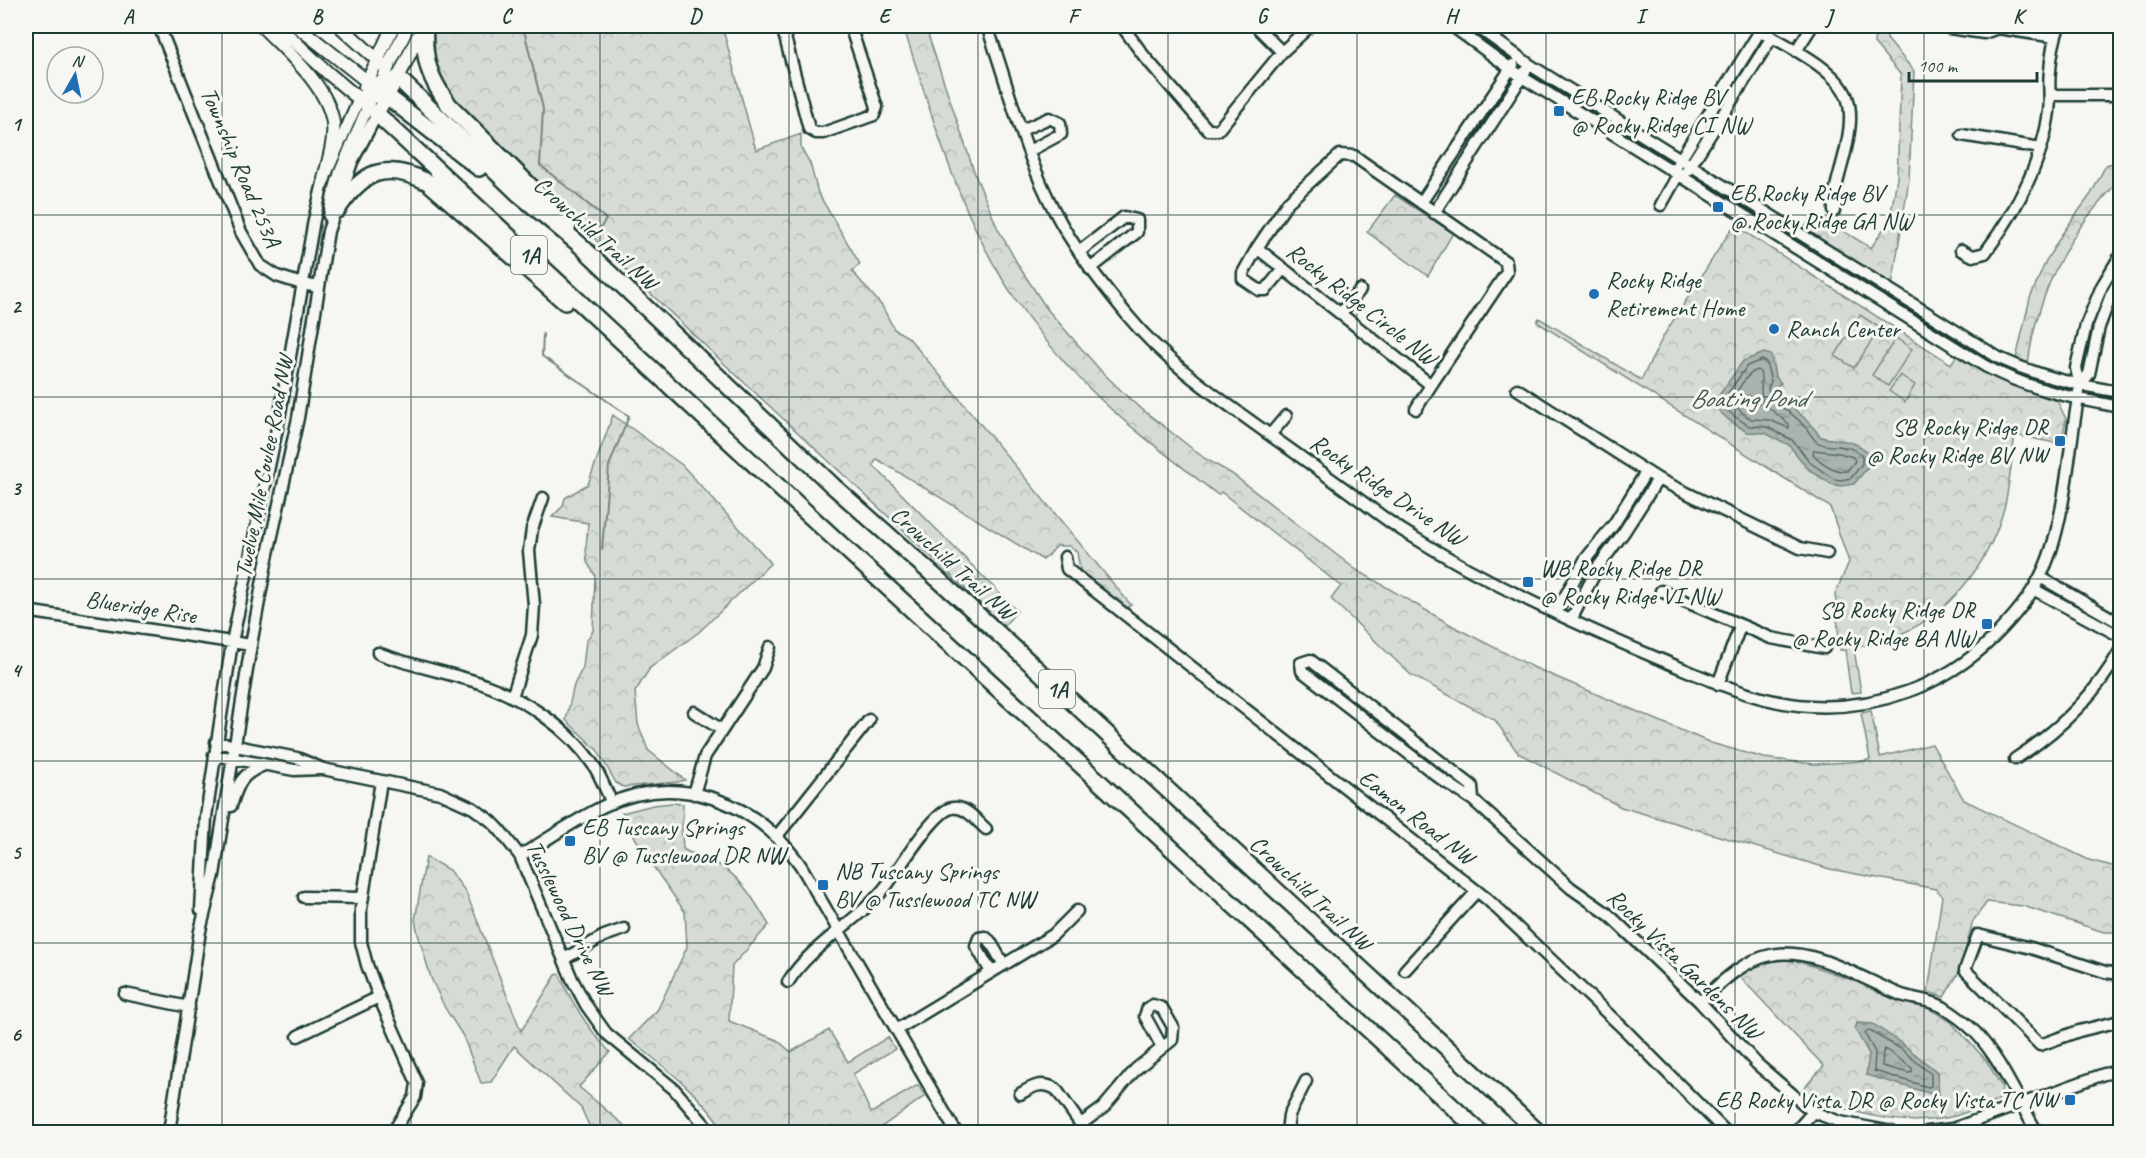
<svg xmlns="http://www.w3.org/2000/svg" width="2146" height="1158" font-family="Caveat,sans-serif">
	<style>
		.park { fill: url(#park-crowns); stroke: #7a8c85; stroke-width: 1.5 }
		.garden { fill: #d6dbd6; stroke: #7a8c85; stroke-width: 1.5 }
		.water { fill: url(#water-ripples); stroke: #72847d; stroke-width: 1.5 }
		.lines { fill: none; stroke-linecap: round; stroke-linejoin: round }
		.shore { stroke: #576c65; stroke-width: 1.5 }
		.stream { stroke: #72847d; stroke-width: 2 }
		.minor-casing { stroke: #1f3d34; stroke-width: 15 }
		.major-casing { stroke: #1f3d34; stroke-width: 16 }
		.highway-casing { stroke: #1f3d34; stroke-width: 20 }
		.minor { stroke: #f6f6f2; stroke-width: 10 }
		.major { stroke: #f6f6f2; stroke-width: 12 }
		.highway { stroke: #f6f6f2; stroke-width: 15 }
		.grid { fill: none; stroke: #1f3d34; stroke-width: 1.5; stroke-opacity: 0.55 }
		.poi-dot { fill: #1f6fb2; stroke: #f6f6f2; stroke-width: 2 }
		.labels { text-anchor: middle; stroke-width: 6; stroke-linejoin: round; paint-order: stroke }
		.shield { fill: #f6f6f2; stroke: #60746d; stroke-width: 1.5 }
		.shield-label { font-size: 22px; font-weight: bold; fill: #1f3d34 }
		.poi-label { font-size: 24px; fill: #1f3d34; stroke: #f6f6f2; text-anchor: start }
		.street-label { font-size: 24px; fill: #1f3d34; stroke: #f6f6f2 }
		.water-label { font-size: 26px; font-style: italic; fill: #425a52; stroke: #f6f6f2 }
		.neatline { fill: none; stroke: #1f3d34; stroke-width: 2 }
		.grid-label { font-size: 20px; text-anchor: middle; font-weight: bold; fill: #1f3d34 }
	</style>
	<defs>
		<pattern id="park-crowns" width="20" height="18" patternUnits="userSpaceOnUse" patternTransform="scale(1.5)"><rect width="20" height="18" fill="#d6dbd6"/><path d="M2 6a3 3 0 1 1 6 0M12 15a3 3 0 1 1 6 0" fill="none" stroke="#b7bdb8"/></pattern>
		<pattern id="water-ripples" width="26" height="14" patternUnits="userSpaceOnUse" patternTransform="scale(1.5)"><rect width="26" height="14" fill="#aab3ae"/><path d="M2 4q2-2 4 0t4 0M15 11q2-2 4 0t4 0" fill="none" stroke="#8a938e"/></pattern>
	</defs>
	<rect width="100%" height="100%" fill="#f6f6f2"/>
	<filter id="ink" filterUnits="userSpaceOnUse"><feTurbulence type="fractalNoise" baseFrequency=".0167" numOctaves="2"/><feDisplacementMap in="SourceGraphic" scale="12" xChannelSelector="R" yChannelSelector="G"/><feConvolveMatrix kernelMatrix="1 2 1 2 8 2 1 2 1" color-interpolation-filters="sRGB"/></filter>
	<g filter="url(#ink)">
		<path class="park" d="M435,26H722L756,150L801,134V148L810,163L818,193L860,264L852,271L882,306L894,329L908,337L1131,605L1125,609L1081,575L1077,552L1069,546H1057L1043,560L877,459L873,465L1017,611L1004,626C862,489 714,359 575,219C540,185 505,152 472,116C463,107 451,98 444,86C433,68 429,46 435,26Z
			M903,26H925L976,177L998,229L1020,268L1047,309L1101,371L1133,402L1204,458L1232,474L1355,569L1458,629L1535,668L1711,743L1764,758L1814,764L1865,761L1870,759L1861,713L1871,711L1880,757L1932,744L1964,800L2089,860L2120,868V932H2104L2023,906L1987,902L1973,921L1960,971L1944,997L1928,992L1942,896L1936,889L1830,869L1621,807L1518,753L1495,720L1411,675L1331,599L1341,586L1221,492L1218,495C1174,460 1127,427 1088,387C1043,342 1004,289 977,232C945,166 926,95 903,26Z
			M1876,26H1889L1887,39L1914,71L1909,179L1892,286L1803,230L1814,213L1871,248L1890,219L1897,178L1901,75L1874,43Z
			M2120,161V179C2109,192 2097,205 2087,218C2055,260 2034,312 2028,365L2016,359L2030,298L2046,261L2062,234L2091,194L2106,165Z
			M1395,195L1453,233L1428,276L1367,232Z
			M1734,225L1951,364L1957,355C1990,374 2021,389 2057,400L2066,419L2061,444L2015,435C2011,460 2010,488 2003,512C1988,564 1949,615 1898,635C1883,640 1868,644 1854,649L1861,692L1851,693L1845,650H1840L1835,594L1849,562L1830,507L1537,322L1539,318L1641,380L1664,335Z
			M613,415L682,465L771,563L699,632L650,668L635,692L638,724L648,750L685,780L677,782L623,787L616,783L597,750L566,720L574,685L583,667L586,641L593,631L595,575L587,562L586,548L588,523L552,517L563,506L565,498L588,484Z
			M672,803L683,804L682,834L683,849L688,852C734,866 745,885 769,925L732,966L729,1021L777,1040L791,1052L829,1030L848,1062L888,1037L895,1049L853,1074L871,1113L918,1085L925,1096L876,1131V1132H725C698,1091 667,1069 629,1039L658,1009L687,947L685,912L643,852L622,813L653,805Z
			M426,857L449,870L466,892L521,1031L556,975L559,974C572,1003 588,1029 610,1052L579,1087L632,1132H592L581,1108L514,1046L491,1082L481,1083L463,1036L445,1008L431,978L418,934L415,920Z
			M1785,960L1801,962L1855,981L1895,1000L1923,1005L1950,1021L1986,1060L2002,1087L2000,1098L1995,1102C1982,1106 1968,1112 1955,1116C1901,1129 1850,1113 1801,1091L1824,1066L1739,976C1754,966 1767,961 1785,960Z"/>
		<path class="garden" d="M1860,315L1880,328L1854,368L1835,356Z
			M1896,338L1912,349L1888,386L1872,375Z
			M1900,375L1915,385L1905,402L1889,391Z"/>
		<path class="water" d="M1764,353L1771,355L1775,376L1781,383L1774,388V397C1792,403 1810,423 1821,437C1841,442 1852,438 1869,453L1868,467L1854,484L1841,486L1831,484L1808,469L1789,445L1765,433L1747,432L1730,421L1719,411L1720,406L1717,398L1743,361Z
			M1857,1023L1873,1024L1904,1045L1937,1072L1939,1096L1866,1075L1869,1054L1855,1029Z"/>
		<g class="lines">
			<path class="shore" d="M1762,360L1766,362L1771,381L1768,389L1771,401C1782,407 1797,417 1805,427C1809,431 1812,438 1817,442C1828,450 1847,441 1862,455V464L1851,478L1841,480L1834,479L1812,464L1792,440L1767,427L1749,426L1734,416L1726,409L1724,399L1747,366Z
				M1757,370L1760,372C1763,382 1759,392 1763,403L1789,424V428L1769,420L1751,419L1734,406L1733,399C1738,389 1746,374 1757,370Z
				M1814,450L1839,453L1853,457L1855,461L1847,471C1836,473 1820,462 1813,454Z
				M1868,1030L1901,1049L1931,1074V1086L1928,1087L1874,1071L1875,1052L1865,1034Z
				M1885,1049L1912,1068V1072L1909,1073L1882,1066L1883,1052Z"/>
			<path class="stream" d="M523,26L543,109L540,165L606,219L597,234
				M543,334L542,356L629,416L609,466L602,549"/>
			<defs>
				<path id="minor" d="M159,26L241,232L260,265L277,276L302,284L319,287
					M782,26L809,129L816,133H823L874,115L877,107L850,26
					M987,26C1009,88 1024,154 1055,212C1075,250 1101,283 1128,316C1169,366 1222,400 1274,438C1304,459 1334,481 1364,503C1379,514 1394,526 1410,535C1488,584 1574,623 1659,659C1708,679 1756,703 1810,706C1875,710 1944,686 1991,640C2009,622 2029,600 2040,577C2065,529 2068,453 2078,399L2080,385L2076,368L2086,325L2102,286L2120,256
					M1122,26L1144,56L1208,130H1218L1282,52L1256,26
					M1452,26L1522,77L1985,366C2028,389 2072,398 2120,407
					M1476,26L1530,65L1999,358C2040,377 2077,385 2120,392
					M1753,26C1780,43 1835,66 1847,97C1852,111 1850,129 1847,143C1843,167 1833,186 1834,211
					M1944,26L1949,28L1984,33L1998,28L2055,37
					M1796,51L1812,26
					M1282,52L1310,26
					M2050,95H2120
					M1022,130L1049,118L1060,123L1061,134L1029,151
					M1962,135L2041,148
					M1340,155L1354,156L1506,262L1507,272L1431,385L1257,248L1288,202Z
					M1677,165L1760,31
					M1687,171L1772,37
					M1421,203L1513,65
					M1661,205L1679,173
					M1434,213L1525,72
					M329,216L333,195L340,172L370,101
					M1257,248L1243,273V279L1259,290H1266L1283,269
					M1961,250L1973,256L1985,253C2016,211 2042,164 2049,112C2051,98 2048,84 2050,71C2051,55 2054,40 2059,26
					M1079,252L1124,217L1137,220V232L1090,269
					M1341,313L1360,290
					M2080,385L2089,374L2099,327L2111,295L2120,279
					M1517,389L1658,479L1800,548L1827,553
					M1416,409L1431,385
					M1270,435L1286,416
					M1065,557L1067,569L1487,899L1626,1031L1726,1132
					M2040,577L2120,623
					M2033,589L2120,636
					M1661,591L1771,638L1824,648
					M26,611L251,645
					M1556,613L1585,560L1614,524L1646,472
					M1571,620L1598,567L1624,532L1658,479
					M378,653C411,666 446,672 480,683C523,698 568,727 594,766C601,777 606,791 612,803
					M1718,684L1740,627
					M512,697L532,635L534,605L529,551L532,529L543,498
					M694,712L722,730
					M216,742L297,758L323,769L440,793L473,808L491,821L499,829L520,856L572,979L586,1005L606,1033L674,1089L711,1132
					M214,755L294,770L320,769
					M2015,759C2058,731 2095,696 2120,651
					M381,781L361,909V942L367,965L379,997L417,1083L415,1097L393,1132
					M694,794L705,756L763,668L770,647
					M1473,800L1472,786L1310,660L1301,663L1302,671L1444,781L1473,800L1571,888L1608,914L1700,1002L1757,1064L1813,1112
					M231,806C238,784 241,774 264,765
					M777,836L869,720
					M520,856C548,839 575,820 604,806C679,771 756,801 801,866L956,1132
					M304,897L363,898
					M201,910L206,817L232,642L279,419L314,220L324,179L359,99
					M564,959L604,936L624,929
					M1405,970L1477,891
					M991,972L976,946L979,938L985,937L990,941L1004,965
					M2120,974L2105,972L2031,948L1978,935L1965,970L2040,1045L2079,1031L2120,1021
					M788,982C813,942 859,922 887,885C899,869 934,811 952,808C965,805 977,821 986,829
					M125,994L189,1007
					M1700,1002C1721,983 1741,961 1771,955C1812,946 1862,979 1899,994C1914,1000 1929,999 1943,1007C1954,1014 1966,1023 1975,1032C2002,1061 2017,1099 2037,1132
					M896,1030L1053,935L1077,911
					M298,1036L379,997
					M1020,1094C1033,1086 1042,1081 1056,1089L1086,1132
					M1081,1124L1103,1108L1136,1069L1172,1040L1173,1027L1162,1008L1153,1005L1148,1008L1145,1016L1162,1047
					M169,1132L200,931L214,875L251,645L266,563L298,418L328,231L352,162L377,114
					M1287,1132L1289,1115L1306,1081
					M1795,1132L1813,1112L1840,1122L1892,1132
					M1927,1132L1952,1129L1969,1123L2104,1074L2120,1071"/>
				<path id="major" d="M262,26C287,52 328,86 333,123C335,141 328,162 324,179
					M278,26L328,73L377,114
					M297,26L368,82L381,84L398,78
					M340,26L384,66
					M365,87L393,26
					M380,90L387,69L408,26
					M377,114L398,78L423,26"/>
				<path id="highway" d="M425,26C423,59 429,78 449,105L562,218L568,226
					M398,78L519,194L579,244L832,485L976,613L1538,1132
					M359,99L372,95L387,96L479,168
					M377,114L797,504L1480,1132
					M337,210C363,171 384,161 428,182L565,302"/>
			</defs>
			<use href="#minor" class="minor-casing"/>
			<use href="#major" class="major-casing"/>
			<use href="#highway" class="highway-casing"/>
			<use href="#minor" class="minor"/>
			<use href="#major" class="major"/>
			<use href="#highway" class="highway"/>
		</g>
	</g>
	<path class="grid" d="M222,26V1132M411,26V1132M600,26V1132M789,26V1132M978,26V1132M1168,26V1132M1357,26V1132M1546,26V1132M1735,26V1132M1924,26V1132M26,215H2120M26,397H2120M26,579H2120M26,761H2120M26,943H2120"/>
	<g class="poi-dot">
		<rect x="1553" y="105" width="12" height="12" rx="3"/>
		<rect x="1712" y="201" width="12" height="12" rx="3"/>
		<circle cx="1594" cy="294" r="6"/>
		<circle cx="1774" cy="329" r="6"/>
		<rect x="2054" y="435" width="12" height="12" rx="3"/>
		<rect x="1522" y="576" width="12" height="12" rx="3"/>
		<rect x="1981" y="618" width="12" height="12" rx="3"/>
		<rect x="564" y="835" width="12" height="12" rx="3"/>
		<rect x="817" y="879" width="12" height="12" rx="3"/>
		<rect x="2064" y="1094" width="12" height="12" rx="3"/>
	</g>
	<g class="labels">
		<g class="shield">
			<rect x="511" y="236" width="36" height="38" rx="4.5"/>
			<rect x="1039" y="670" width="36" height="38" rx="4.5"/>
		</g>
		<g class="shield-label">
			<text x="529" y="263">1A</text>
			<text x="1057" y="697">1A</text>
		</g>
		<g class="poi-label">
			<text x="1571" y="105">EB Rocky Ridge BV<tspan x="1571" dy="28">@ Rocky Ridge CI NW</tspan></text>
			<text x="1730" y="201">EB Rocky Ridge BV<tspan x="1730" dy="28">@ Rocky Ridge GA NW</tspan></text>
			<text x="1606" y="288">Rocky Ridge<tspan x="1606" dy="28">Retirement Home</tspan></text>
			<text x="1786" y="337">Ranch Center</text>
			<text x="2048" y="435" text-anchor="end">SB Rocky Ridge DR<tspan x="2048" dy="28">@ Rocky Ridge BV NW</tspan></text>
			<text x="1540" y="576">WB Rocky Ridge DR<tspan x="1540" dy="28">@ Rocky Ridge VI NW</tspan></text>
			<text x="1975" y="618" text-anchor="end">SB Rocky Ridge DR<tspan x="1975" dy="28">@ Rocky Ridge BA NW</tspan></text>
			<text x="582" y="835">EB Tuscany Springs<tspan x="582" dy="28">BV @ Tusslewood DR NW</tspan></text>
			<text x="835" y="879">NB Tuscany Springs<tspan x="835" dy="28">BV @ Tusslewood TC NW</tspan></text>
			<text x="2058" y="1108" text-anchor="end">EB Rocky Vista DR @ Rocky Vista TC NW</text>
		</g>
		<g class="street-label">
			<text transform="translate(241 167) rotate(67)" y="8">Township Road 253A</text>
			<text transform="translate(596 233) rotate(42)" y="8">Crowchild Trail NW</text>
			<text transform="translate(1362 304) rotate(38)" y="8">Rocky Ridge Circle NW</text>
			<text transform="translate(264 466) rotate(-79)" y="8">Twelve Mile Coulee Road NW</text>
			<text transform="translate(1388 490) rotate(34)" y="8">Rocky Ridge Drive NW</text>
			<text transform="translate(953 563) rotate(42)" y="8">Crowchild Trail NW</text>
			<text transform="translate(141 607) rotate(9)" y="8">Blueridge Rise</text>
			<text transform="translate(1417 817) rotate(38)" y="8">Eamon Road NW</text>
			<text transform="translate(1311 893) rotate(43)" y="8">Crowchild Trail NW</text>
			<text transform="translate(570 918) rotate(64)" y="8">Tusslewood Drive NW</text>
			<text transform="translate(1685 964) rotate(44)" y="8">Rocky Vista Gardens NW</text>
		</g>
		<g class="water-label">
			<text x="1748" y="407">Boating Pond</text>
		</g>
	</g>
	<rect width="2146" height="1158" fill="none" stroke="#f6f6f2" stroke-width="66"/>
	<g transform="translate(75 75) rotate(9)"><circle r="28" fill="#f6f6f2" stroke="#a0aca6" stroke-width="1.5"/>
	<path d="M0-4.5L10 22L0 15L-10 22Z" fill="#1f6fb2"/>
	<text y="-9" font-size="16" font-weight="bold" text-anchor="middle" fill="#1f3d34">N</text>
	</g>
	<path d="M1909 72v9h128v-9" fill="none" stroke="#1f3d34" stroke-width="3"/>
	<text x="1918" y="72" font-size="18" fill="#1f3d34" stroke="#f6f6f2" stroke-width="4.5" paint-order="stroke">100 m</text>
	<rect x="33" y="33" width="2080" height="1092" class="neatline"/>
	<g class="grid-label">
		<text x="128" y="23">A</text>
		<text x="317" y="23">B</text>
		<text x="506" y="23">C</text>
		<text x="695" y="23">D</text>
		<text x="884" y="23">E</text>
		<text x="1073" y="23">F</text>
		<text x="1262" y="23">G</text>
		<text x="1451" y="23">H</text>
		<text x="1640" y="23">I</text>
		<text x="1829" y="23">J</text>
		<text x="2018" y="23">K</text>
		<text x="16" y="131">1</text>
		<text x="16" y="313">2</text>
		<text x="16" y="495">3</text>
		<text x="16" y="677">4</text>
		<text x="16" y="859">5</text>
		<text x="16" y="1041">6</text>
	</g>
</svg>
